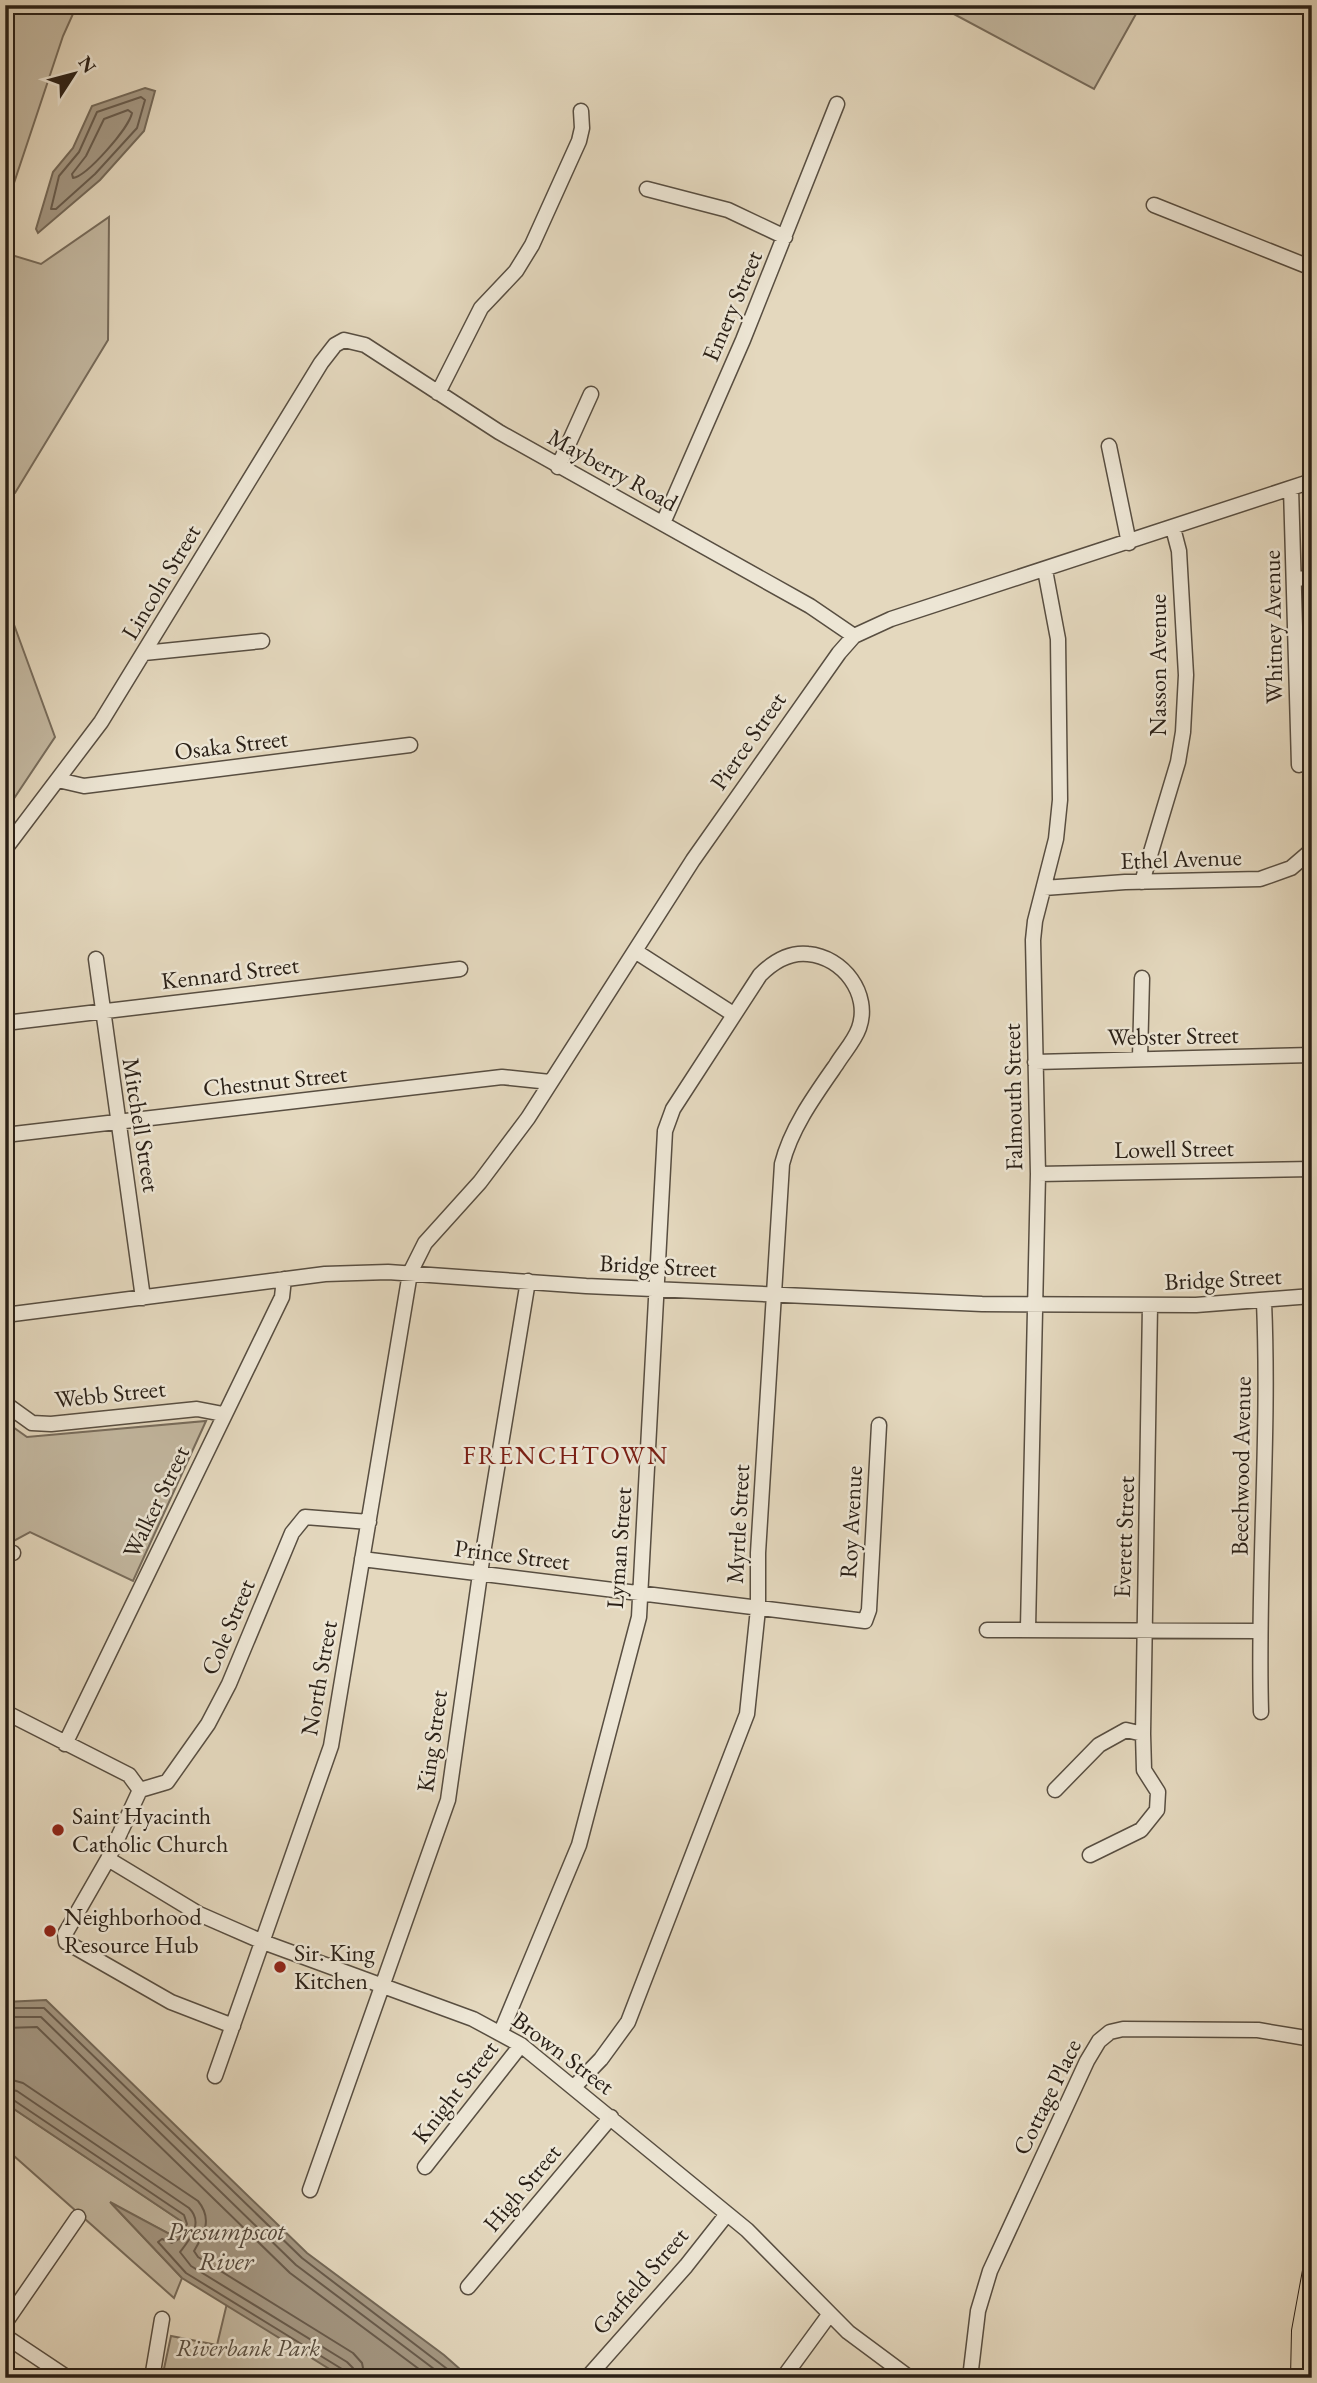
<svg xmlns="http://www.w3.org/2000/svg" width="1317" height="2383" font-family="'EB Garamond',serif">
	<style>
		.green { fill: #c4b9a2; stroke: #776c5c; stroke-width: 2 }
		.water { fill: #a59985; stroke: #746959; stroke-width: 2 }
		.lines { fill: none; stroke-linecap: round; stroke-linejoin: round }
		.shore { stroke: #685c4e; stroke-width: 2 }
		.minor-casing { stroke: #584e41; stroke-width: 17 }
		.major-casing { stroke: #2a2017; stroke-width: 20 }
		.minor { stroke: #ede6d5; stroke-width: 14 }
		.major { stroke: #e4d8be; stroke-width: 18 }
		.poi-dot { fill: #8f2418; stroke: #ede6d5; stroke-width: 2.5 }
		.labels { text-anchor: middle; stroke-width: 5; stroke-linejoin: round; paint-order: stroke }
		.street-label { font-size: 24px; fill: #2a2017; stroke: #ede6d5 }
		.poi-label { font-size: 24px; fill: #2a2017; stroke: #ede6d5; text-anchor: start }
		.park-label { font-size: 24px; font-style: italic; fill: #584e41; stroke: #ede6d5 }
		.neighbourhood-label { font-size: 26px; letter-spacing: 2px; fill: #7a1f14; stroke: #ede6d5 }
		.water-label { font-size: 26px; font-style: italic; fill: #554a3e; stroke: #ede6d5 }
	</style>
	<rect width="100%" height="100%" fill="#e4d8be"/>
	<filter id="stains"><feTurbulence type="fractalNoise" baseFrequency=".00286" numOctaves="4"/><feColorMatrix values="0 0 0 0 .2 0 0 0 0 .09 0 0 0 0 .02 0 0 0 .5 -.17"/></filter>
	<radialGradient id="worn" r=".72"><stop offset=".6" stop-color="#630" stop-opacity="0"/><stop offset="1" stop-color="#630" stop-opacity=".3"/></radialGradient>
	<path class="green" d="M5,5H77L63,36L5,210Z
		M937,5H1141L1094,89Z
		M109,217L108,340L15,493L5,497V253L41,264Z
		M5,600L55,737L5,812Z
		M206,1421L133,1581L30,1532L10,1543L5,1542V1434L10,1425L27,1437Z
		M5,2103L181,2221L173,2236L112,2204L182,2278L174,2298L5,2148Z
		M228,2299L348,2378H162L171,2336L217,2345Z"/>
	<path class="water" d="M145,88L155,91L144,131L100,180L38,233L36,229L53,172L73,148L92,106Z
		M46,2000L307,2253L444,2355L470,2378H344L182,2278L110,2202L173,2236L181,2221L5,2103V2002Z"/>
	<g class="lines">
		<path class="shore" d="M141,97L145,100L137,128L95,174L56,209H51L59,176L79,152L97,112Z
			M128,110L132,113C129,128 87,176 73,178L72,174L86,156L104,119Z
			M5,2008H44L302,2258L459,2378
			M5,2017H41L296,2265L446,2378
			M5,2028L37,2027L290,2273L431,2378
			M5,2078L23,2083L198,2201C213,2219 204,2234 194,2251L198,2257L353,2353L362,2363L365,2378
			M5,2088L17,2091L189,2208C204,2223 190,2239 180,2252L191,2266L347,2362L353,2368L355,2378
			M5,2097L12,2099L184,2215L187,2224L179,2239L172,2243L162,2239L158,2242L186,2273L342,2369L346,2378"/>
		<defs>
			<path id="minor" d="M647,189L728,210L785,237
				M1154,205L1312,268
				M438,393L481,308L516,271L532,245L579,141L582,128L581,111
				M1109,446L1129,543
				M558,467L591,394
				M1291,488L1299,765
				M663,523L743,340L837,104
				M1295,578L1312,579
				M144,653L262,641
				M58,780L84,786L410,745
				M5,849L101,722L321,363L335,345L344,340L365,345L499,432L810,606L854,636
				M1142,882L1178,762L1183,732L1186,675L1179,551L1173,528
				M1044,888L1125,882L1260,879L1291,868L1312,850
				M635,951L733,1014
				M96,959L143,1298
				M5,1023L460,969
				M1140,1058L1142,978
				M1035,1062L1312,1055
				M5,1135L502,1077L550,1082
				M1038,1174L1312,1169
				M5,1315L325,1274L388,1272L586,1286L982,1304L1196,1305L1312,1296
				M5,1367V1407
				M7,1405L32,1423L51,1424L197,1409L223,1414
				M5,1554L13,1553
				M362,1559L865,1621L869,1610L879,1425
				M1028,1628L1038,1174L1033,940L1035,921L1056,839L1060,800L1058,639L1045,570
				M987,1630L1259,1631
				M5,1712L129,1775L140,1790
				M1261,1712C1257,1576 1270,1439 1264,1302
				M65,1744L282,1297L284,1279
				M140,1790L167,1782L208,1724L229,1684L292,1533L305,1517L369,1522
				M140,1790L108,1859L65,1934L66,1942L171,2002L233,2026
				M1055,1790L1099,1745L1126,1730L1143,1734
				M1090,1855L1141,1830L1157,1810L1158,1792L1144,1770L1143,1734L1150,1305
				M108,1859L199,1914L263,1942L473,2019L521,2045L747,2230L848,2332L910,2378
				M501,2032L579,1845L639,1617L665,1131L673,1109L760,975C773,962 790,952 808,954C843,957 871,994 859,1028C854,1042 843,1053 836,1065C815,1095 791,1128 782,1164L758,1553V1609L747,1714L628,2022L601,2059L574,2087
				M215,2076L331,1746L410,1273L425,1243L480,1182L528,1118L693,860L839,653L854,636L891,619L1312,481
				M425,2167L521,2045
				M310,2190L448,1800L483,1553L528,1281
				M468,2287L611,2117
				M5,2323L78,2217
				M5,2336L68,2378
				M152,2378L162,2319
				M587,2378L686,2266L727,2214
				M783,2378L829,2315
				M970,2378L978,2311L990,2271L1087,2061L1099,2041L1110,2032L1123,2029L1258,2030L1312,2039"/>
			<path id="major" d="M1300,2378L1301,2331L1312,2271"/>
		</defs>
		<use href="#minor" class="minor-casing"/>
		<use href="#major" class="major-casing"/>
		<use href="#minor" class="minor"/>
		<use href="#major" class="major"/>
	</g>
	<g class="poi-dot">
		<circle cx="58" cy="1830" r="7"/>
		<circle cx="50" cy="1931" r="7"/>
		<circle cx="280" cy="1967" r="7"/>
	</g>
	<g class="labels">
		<g class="street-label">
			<text transform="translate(732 306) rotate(-67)" y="8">Emery Street</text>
			<text transform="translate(613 470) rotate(29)" y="8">Mayberry Road</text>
			<text transform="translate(161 582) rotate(-59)" y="8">Lincoln Street</text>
			<text transform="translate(1273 627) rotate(-91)" y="8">Whitney Avenue</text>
			<text transform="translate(1158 665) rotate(-90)" y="8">Nasson Avenue</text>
			<text transform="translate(748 741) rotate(-55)" y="8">Pierce Street</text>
			<text transform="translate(231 745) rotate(-7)" y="8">Osaka Street</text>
			<text transform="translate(1181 859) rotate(-2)" y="8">Ethel Avenue</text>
			<text transform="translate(230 973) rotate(-7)" y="8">Kennard Street</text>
			<text transform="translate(1173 1036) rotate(-1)" y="8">Webster Street</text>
			<text transform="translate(275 1081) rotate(-6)" y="8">Chestnut Street</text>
			<text transform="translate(1013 1097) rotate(-91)" y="8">Falmouth Street</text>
			<text transform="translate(141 1125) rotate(81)" y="8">Mitchell Street</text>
			<text transform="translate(1174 1149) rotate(-1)" y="8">Lowell Street</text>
			<text transform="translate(658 1266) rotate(3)" y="8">Bridge Street</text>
			<text transform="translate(1223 1279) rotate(-3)" y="8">Bridge Street</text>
			<text transform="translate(110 1394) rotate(-6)" y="8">Webb Street</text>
			<text transform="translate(1241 1466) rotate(-89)" y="8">Beechwood Avenue</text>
			<text transform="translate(156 1502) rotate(-64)" y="8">Walker Street</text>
			<text transform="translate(851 1522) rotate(-87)" y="8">Roy Avenue</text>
			<text transform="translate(738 1524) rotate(-87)" y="8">Myrtle Street</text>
			<text transform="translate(1124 1537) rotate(-88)" y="8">Everett Street</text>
			<text transform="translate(619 1548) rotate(-86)" y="8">Lyman Street</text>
			<text transform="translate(512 1555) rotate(7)" y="8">Prince Street</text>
			<text transform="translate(228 1627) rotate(-67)" y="8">Cole Street</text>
			<text transform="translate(319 1678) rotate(-80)" y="8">North Street</text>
			<text transform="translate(432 1741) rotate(-82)" y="8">King Street</text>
			<text transform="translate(563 2053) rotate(37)" y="8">Brown Street</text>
			<text transform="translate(455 2092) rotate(-52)" y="8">Knight Street</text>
			<text transform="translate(1047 2097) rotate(-64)" y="8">Cottage Place</text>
			<text transform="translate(522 2188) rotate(-50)" y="8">High Street</text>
			<text transform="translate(640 2281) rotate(-49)" y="8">Garfield Street</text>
		</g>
		<g class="poi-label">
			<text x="72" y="1824">Saint Hyacinth<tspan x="72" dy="28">Catholic Church</tspan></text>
			<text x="64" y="1925">Neighborhood<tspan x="64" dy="28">Resource Hub</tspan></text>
			<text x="294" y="1961">Sir. King<tspan x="294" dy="28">Kitchen</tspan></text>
		</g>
		<g class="park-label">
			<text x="248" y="2356">Riverbank Park</text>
		</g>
		<g class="neighbourhood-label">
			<text x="566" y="1464">FRENCHTOWN</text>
		</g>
		<g class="water-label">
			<text x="226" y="2240">Presumpscot<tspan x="226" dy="30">River</tspan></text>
		</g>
	</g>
	<rect width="1317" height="2383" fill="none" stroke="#e4d8be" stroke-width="28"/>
	<rect x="7" y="7" width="1303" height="2369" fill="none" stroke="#2a2017" stroke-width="3.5"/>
	<rect x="14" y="14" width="1289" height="2355" fill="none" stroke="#2a2017" stroke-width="2"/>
	<g transform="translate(74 74) rotate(54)" stroke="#ede6d5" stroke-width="5" paint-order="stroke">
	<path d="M0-5L12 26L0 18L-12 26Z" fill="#2a2017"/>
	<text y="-10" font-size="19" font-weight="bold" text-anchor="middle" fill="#2a2017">N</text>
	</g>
	<rect width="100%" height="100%" filter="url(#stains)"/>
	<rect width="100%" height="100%" fill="url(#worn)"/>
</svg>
